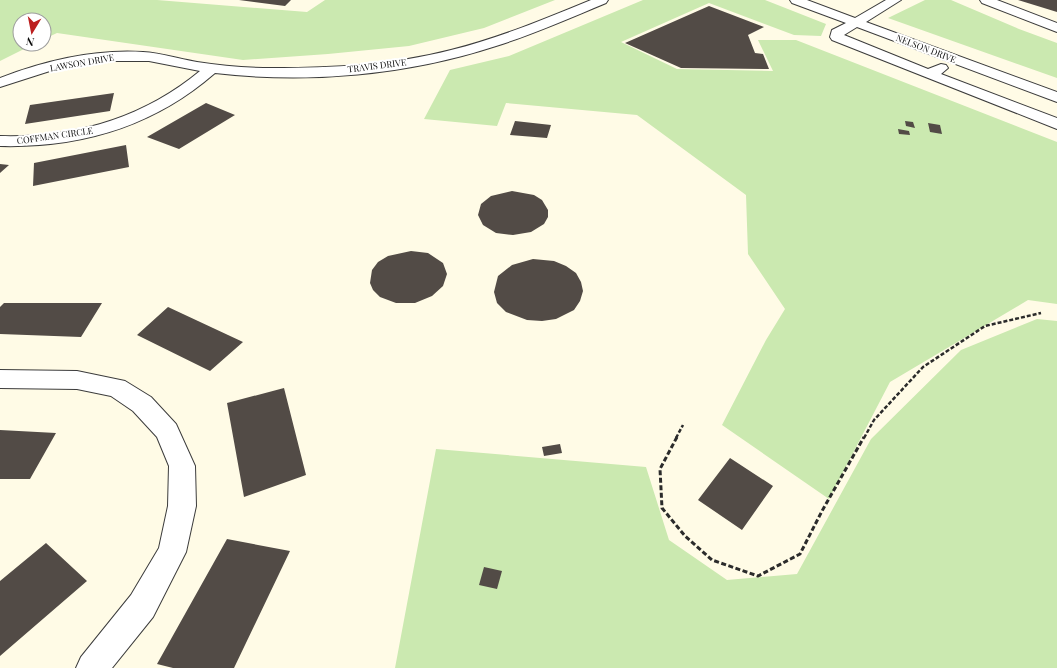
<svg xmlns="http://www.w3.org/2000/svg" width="1057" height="668" font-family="'Playfair Display',serif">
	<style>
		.green { fill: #cbe9b0 }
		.building { fill: #524b46 }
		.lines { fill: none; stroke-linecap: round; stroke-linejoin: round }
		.minor-casing { stroke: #3c3c3c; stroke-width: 2 }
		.path-far1 { stroke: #2b2b2b; stroke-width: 2.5; stroke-dasharray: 4 2; stroke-linecap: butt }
		.path { stroke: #2b2b2b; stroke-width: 3; stroke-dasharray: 5 2.5; stroke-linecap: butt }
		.minor { fill: #fff; fill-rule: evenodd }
		.labels { text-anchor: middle; stroke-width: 4; stroke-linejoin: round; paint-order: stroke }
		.far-street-label { font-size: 9px; fill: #090909; stroke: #fff }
	</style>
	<rect width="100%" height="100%" fill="#fffbe6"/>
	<path class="green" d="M0,0H157L307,12L325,0H555L484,28L409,46L328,54L243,60L57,33L44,39V20H20V44H34L0,61Z
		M643,0H765L826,24L821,36L794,35L709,3L621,42L677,69L773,71L758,40H796L1057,142V304L1028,300L890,382L829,499L722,425L766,340L785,309L748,254L746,195L637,115L506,103L497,126L424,119L450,70L509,56Z
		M925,0H951L1019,29L1057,43V78L888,18Z
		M1037,319L1057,321V668H395L436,449L646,467L669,540L727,580L797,574L871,439L961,350Z"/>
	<path class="building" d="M239,0H291L285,6Z
		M1018,0H1057V12Z
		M709,6L764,27L748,35L755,53L763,54L769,69L681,68L625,43Z
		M114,93L110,111L25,124L30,105Z
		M206,103L235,115L179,149L147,137Z
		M515,121L551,125L547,138L510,135Z
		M905,121L913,122L915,128L906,126Z
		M928,123L940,125L942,134L930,132Z
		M898,129L909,131L910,135L899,134Z
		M126,145L129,167L33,186L34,163Z
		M0,164L9,165L0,173Z
		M512,191L534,195L542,200L548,210V217L544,224L531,232L513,235L496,233L483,225L478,215L481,204L491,196Z
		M411,251L428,253L443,263L447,274L443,286L432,296L415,303H396L380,297L373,290L370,283L372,270L378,262L388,256Z
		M533,259L554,261L566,266L576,273L581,282L583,291L580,301L574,310L556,319L542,321L527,320L506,312L497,303L494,292L498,276L512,265Z
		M4,303H102L81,337L0,334V307Z
		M168,307L243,342L210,371L137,335Z
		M284,388L306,475L244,497L227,403Z
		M0,430L56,433L30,479H0Z
		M560,444L562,453L544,456L542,447Z
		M730,458L773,486L742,530L698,500Z
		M227,539L290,551L234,668H173L157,664Z
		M46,543L87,581L0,656V581Z
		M484,567L502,571L497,589L479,585Z"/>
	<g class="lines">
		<defs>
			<path id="minor" d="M591,0H608L606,3C570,18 534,34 496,46C407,75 309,84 215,73C153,127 81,148 0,146V136C74,138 142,119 200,71L149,61H108L53,70L0,87V78C44,61 95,49 143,52C161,53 179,59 197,62C222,66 247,68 273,68C332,68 393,65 451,50C499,38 545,19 591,0Z
				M790,0H807L855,18L886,0H901L866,22L1057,92V102L857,27L844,35L928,69L941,64L946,65L948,68L941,74L1057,118V129L832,40L830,37L832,30L846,23L792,3Z
				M980,0H997L1057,23V32L982,3Z
				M0,370L77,371L125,381L151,397L176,424L195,466L196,506L186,552L153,617L112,668H76L81,657L131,595L159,548L168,506L169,466L157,437L133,411L111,396L77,389L0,388Z"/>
		</defs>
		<use href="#minor" class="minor-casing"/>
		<path class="path-far1" d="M676,438L683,425
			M864,438L874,420L923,367L985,326L1041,313"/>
		<path class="path" d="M677,437L660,469L662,508L685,536L712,560L758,576L800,554L822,511L864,437"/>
		<use href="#minor" class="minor"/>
	</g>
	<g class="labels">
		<g class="far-street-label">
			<text transform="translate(926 49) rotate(21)" y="3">NELSON DRIVE</text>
			<text transform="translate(82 63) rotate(-10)" y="3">LAWSON DRIVE</text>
			<text transform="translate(377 66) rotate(-7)" y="3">TRAVIS DRIVE</text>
			<text transform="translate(55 136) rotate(-8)" y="3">COFFMAN CIRCLE</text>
		</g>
	</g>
	<g transform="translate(32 32) rotate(190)"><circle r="19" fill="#ffffff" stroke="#9d9d9d"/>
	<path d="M0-3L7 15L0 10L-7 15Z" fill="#bc1f1f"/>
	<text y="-6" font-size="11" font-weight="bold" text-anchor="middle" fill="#090909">N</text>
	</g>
</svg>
